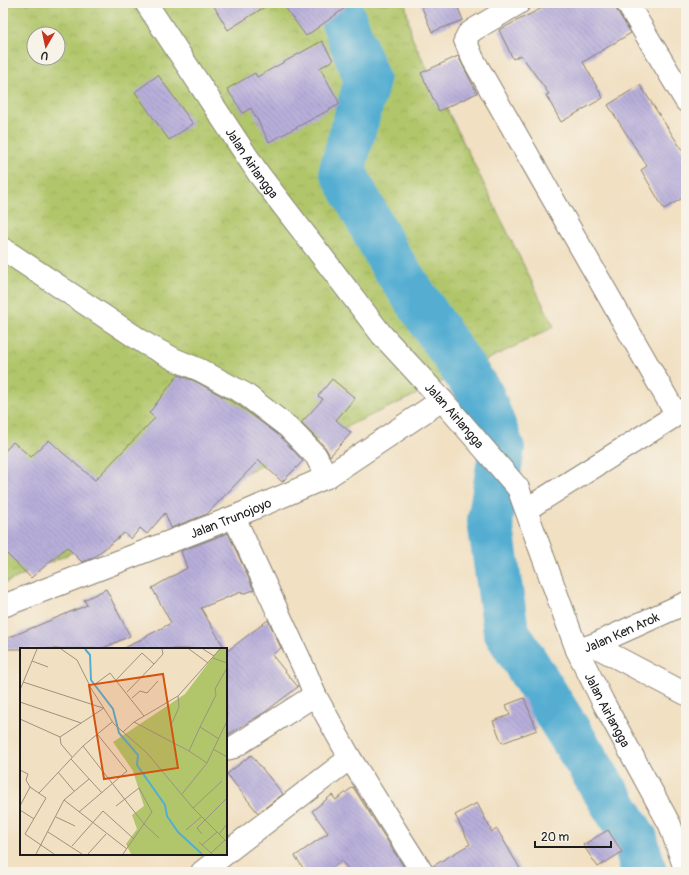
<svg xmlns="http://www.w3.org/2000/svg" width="689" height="875" font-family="Pangolin,sans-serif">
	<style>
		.park { fill: url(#park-crowns); stroke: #667144; fill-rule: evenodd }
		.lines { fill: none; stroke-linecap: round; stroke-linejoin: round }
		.river { stroke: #55aed2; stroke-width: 46 }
		.building { fill: url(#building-back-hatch) }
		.minor-casing { stroke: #867e6f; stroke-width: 24 }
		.minor { stroke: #fff; stroke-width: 22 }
		.labels { text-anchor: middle; stroke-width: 4; stroke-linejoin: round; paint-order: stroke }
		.street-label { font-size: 13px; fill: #1c1c1c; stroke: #f7f3e8 }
		.inset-river { fill: none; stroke: #55aed2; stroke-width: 2 }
		.inset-road { fill: none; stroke: #9c9280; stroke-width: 1 }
		.view { fill: #d4530e; fill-opacity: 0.15; stroke: #d4530e; stroke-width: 2 }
		.inset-edge { fill: none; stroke: #1c1c1c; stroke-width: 2 }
	</style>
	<defs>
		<pattern id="park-crowns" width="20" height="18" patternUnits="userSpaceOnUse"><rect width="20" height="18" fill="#b1c66b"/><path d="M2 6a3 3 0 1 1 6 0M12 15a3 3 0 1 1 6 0" fill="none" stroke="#98aa5c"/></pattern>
		<pattern id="building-back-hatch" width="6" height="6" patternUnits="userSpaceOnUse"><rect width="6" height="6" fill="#b7aeda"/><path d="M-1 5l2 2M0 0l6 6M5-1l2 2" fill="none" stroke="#9d95ba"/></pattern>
	</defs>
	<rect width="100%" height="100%" fill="#f7f3e8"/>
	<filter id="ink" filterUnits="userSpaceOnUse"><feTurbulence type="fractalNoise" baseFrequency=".025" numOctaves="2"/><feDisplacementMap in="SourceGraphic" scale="8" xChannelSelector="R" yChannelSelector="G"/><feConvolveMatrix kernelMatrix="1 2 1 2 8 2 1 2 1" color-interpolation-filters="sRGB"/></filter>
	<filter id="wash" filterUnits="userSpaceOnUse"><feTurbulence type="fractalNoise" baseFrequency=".012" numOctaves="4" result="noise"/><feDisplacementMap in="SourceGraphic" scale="16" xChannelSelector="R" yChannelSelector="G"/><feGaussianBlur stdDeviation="0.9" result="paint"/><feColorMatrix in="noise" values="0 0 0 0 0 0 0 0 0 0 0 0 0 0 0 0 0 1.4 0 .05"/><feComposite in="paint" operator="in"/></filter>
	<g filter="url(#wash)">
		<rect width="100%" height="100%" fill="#f1e0c2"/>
		<path class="park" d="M3,3H405L412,38L554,327L411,397L3,584ZM34,34H58V58H34Z"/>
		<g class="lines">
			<path class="river" d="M337,3L367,80L342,170L390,260L482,397L502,449L490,521L506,631L635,839L644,872"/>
		</g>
		<g id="blocks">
			<path class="building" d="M212,3H271L228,30Z
				M282,3H352L306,36Z
				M420,3H456L463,20L432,32Z
				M552,3H615L616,9L631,33L583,62L603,98L561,122L546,95L549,94L521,55L513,59L499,30Z
				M322,41L333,60L320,68L340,104L269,142L251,108L243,113L227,89L255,73L257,77Z
				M458,56L477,93L439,111L421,73Z
				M158,75L193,124L169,140L135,92Z
				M640,85L686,156V196L664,209L641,170L647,166L608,105Z
				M178,375L195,381L238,405L280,436L303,461L282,482L259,460L207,514L171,528L165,513L147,534L140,528L131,539L124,533L93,558L82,562L67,547L31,578L3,550V453L13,442L31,457L49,440L63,453L95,480L155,418L149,413Z
				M332,379L355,398L336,420L351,433L330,456L325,447L301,423L323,399L318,396Z
				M228,533L254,590L242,594L241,592L201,608L225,649H123L171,623L152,588L187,568L181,551Z
				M106,589L130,636L101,649H3V640L87,605L84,600Z
				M268,620L281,648L272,655L298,687L265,712L226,736V652Z
				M524,698L537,730L502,743L493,721L510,715L506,705Z
				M251,755L283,794L258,813L227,774Z
				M353,787L407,872H351L341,861L327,872H306L295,856L328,833L312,811L332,795L336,800Z
				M477,803L492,832L497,829L522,872H434L433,866L470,844L455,815Z
				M608,830L622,852L598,867L583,845Z"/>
		</g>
	</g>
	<g filter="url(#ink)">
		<use href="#blocks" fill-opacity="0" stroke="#867e6f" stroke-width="1"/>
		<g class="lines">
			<defs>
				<g id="minor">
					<path id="s1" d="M146,3L258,173L382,335L442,400L518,488L577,650L603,702L670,825L686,872"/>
					<path d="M519,3L475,29L468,34L465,40L473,59L676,414"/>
					<path d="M627,3L686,101"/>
					<path d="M3,249L146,344L176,360L200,370L245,394L288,427L316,456L327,477"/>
					<path d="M527,509L686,409"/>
					<path d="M234,517L307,675L315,695L350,758L422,872"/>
					<path id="s2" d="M3,606L234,517L327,477L442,400"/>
					<path d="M593,645L686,694"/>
					<path id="s3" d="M577,650L593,645L686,603"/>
					<path d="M226,749L234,747L315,695"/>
					<path d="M226,853L350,758"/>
					<path d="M202,872L225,854"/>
				</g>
			</defs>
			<use href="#minor" class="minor-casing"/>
			<use href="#minor" class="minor"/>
		</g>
	</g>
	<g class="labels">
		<g class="street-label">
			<text dy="5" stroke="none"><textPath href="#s1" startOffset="192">Jalan Airlangga</textPath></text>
			<text dy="5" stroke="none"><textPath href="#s1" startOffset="516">Jalan Airlangga</textPath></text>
			<text dy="5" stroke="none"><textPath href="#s2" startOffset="244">Jalan Trunojoyo</textPath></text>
			<text dy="5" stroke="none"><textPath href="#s3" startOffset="48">Jalan Ken Arok</textPath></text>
			<text dy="5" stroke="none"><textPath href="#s1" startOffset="852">Jalan Airlangga</textPath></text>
		</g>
	</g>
	<g transform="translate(20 648)">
		<rect width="207" height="207" fill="#f1e0c2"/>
		<path d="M199,1H207V206H111L106,196L117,181L112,167L124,158L113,123L93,94L165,46Z" fill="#b1c66b"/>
		<path class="inset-river" d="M65,1L70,7L71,32L93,61L99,85L118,107L117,117L145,157L147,168L158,184L182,206"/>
		<path class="inset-road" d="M41,1L57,12L72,42L94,76L127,105L173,160L207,194M169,1L188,15M183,1L194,8M193,10L207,15M12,13L28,19M134,16L143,6L142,1M96,32L122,5L134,16L107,44M3,34L83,60M74,37L90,25L124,68M0,42L17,1M112,50L120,43L127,45L138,33M0,54L61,75M0,71L40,89L84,60M114,74L169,103M152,75L159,59L158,48M180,79L196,47L195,41L207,20M103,84L114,74L158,48L200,1M40,89L41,96L52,109M63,98L124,176L139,190M193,101L207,109M51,111L82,145M187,115L169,103L180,79L199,91M0,122L8,126L6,132L10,139L26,150L5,186L34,206M38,124L54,143M19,145L63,98L92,74M162,146L187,115L207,73M44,152L107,201M0,158L10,139M96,158L119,140L132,164L103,206M173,160L202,133M0,162L14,171M59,164L107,123L78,87M36,169L55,178M166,182L181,169M28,184L62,206M182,186L177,180L207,150M199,186L207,176M179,194L192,206M182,197L197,184M52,198L83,163L114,191M191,205L205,192M16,206L44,152L69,131M68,206L86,186"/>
		<path class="view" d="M143,26L158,120L84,131L69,37Z"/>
		<rect width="207" height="207" class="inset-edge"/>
	</g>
	<rect width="689" height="875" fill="none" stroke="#f7f3e8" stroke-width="16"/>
	<g transform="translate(46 46) rotate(189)"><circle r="19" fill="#f7f3e8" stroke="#9f9d96"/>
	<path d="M0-3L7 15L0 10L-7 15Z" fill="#c8321e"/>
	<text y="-6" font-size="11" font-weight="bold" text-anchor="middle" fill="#1c1c1c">U</text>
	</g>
	<path d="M535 841v6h76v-6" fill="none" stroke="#1c1c1c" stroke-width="2"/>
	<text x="541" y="841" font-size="12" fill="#1c1c1c" stroke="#f7f3e8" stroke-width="3" paint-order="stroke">20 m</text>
</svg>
